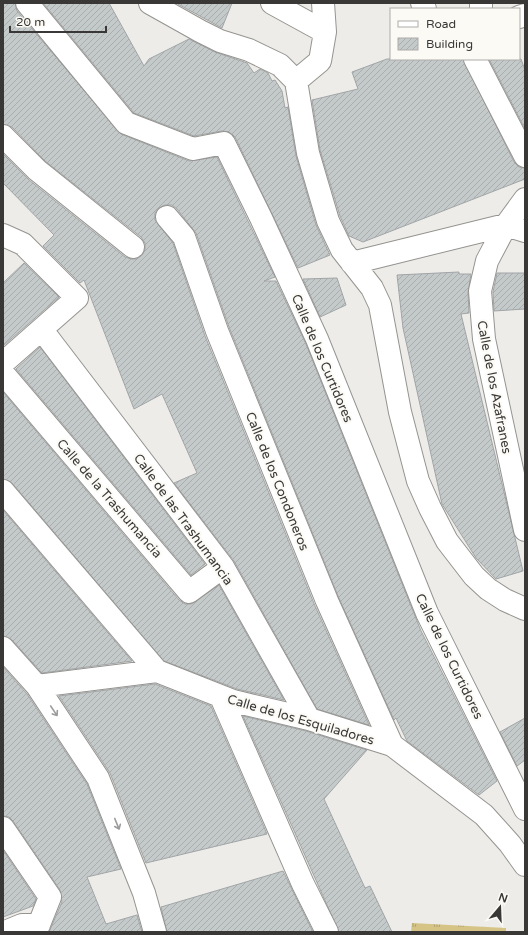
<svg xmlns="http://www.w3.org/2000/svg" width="528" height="935" font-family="'Varela Round',sans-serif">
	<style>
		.park { fill: url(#park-tufts) }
		.building { fill: url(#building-hatch); stroke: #a1a5a7 }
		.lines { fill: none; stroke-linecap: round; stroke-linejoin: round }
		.street-casing { stroke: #959490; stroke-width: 24 }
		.street { stroke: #fff; stroke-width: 22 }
		.oneway { stroke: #9c9c9b }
		.labels { text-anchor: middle; stroke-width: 4; stroke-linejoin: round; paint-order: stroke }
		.street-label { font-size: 13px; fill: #393837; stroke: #fbfaf5 }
	</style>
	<defs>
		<pattern id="park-tufts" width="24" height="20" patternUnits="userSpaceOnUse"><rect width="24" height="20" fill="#d6c487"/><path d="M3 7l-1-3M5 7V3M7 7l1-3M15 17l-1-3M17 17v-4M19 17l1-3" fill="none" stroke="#afa06f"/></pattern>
		<pattern id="building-hatch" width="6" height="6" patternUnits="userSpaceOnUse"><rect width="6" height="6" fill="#c4c9ca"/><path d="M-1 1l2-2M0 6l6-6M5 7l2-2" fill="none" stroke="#a9adae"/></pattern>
	</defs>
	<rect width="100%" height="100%" fill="#edece8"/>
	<path class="park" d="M412,923L506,928V932H411Z"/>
	<path class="building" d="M3,3H15L17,11L121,134L189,161L217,157L275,277L264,281H276L306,344L421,631L497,781L479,795L407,741L396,718L394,720L338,596L229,327L196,233L177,209L172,205H165L159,208L155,213V220L173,243L205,336L315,606L369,725L317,709L234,561L174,483L197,473L162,394L134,409L84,280L80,283L43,246L54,235L3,183V154L29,180L125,257L131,259H137L143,254L145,249V243L141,237L45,161L12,127L3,124Z
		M43,3H109L144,66L149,59L189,39L215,52L247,63L254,73L260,69L268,73L272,81L275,80L282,91L285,108L288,107L296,156L316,225L330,255L298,268L235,137L229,132L222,131L194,136L134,113Z
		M176,3H232L222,28Z
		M387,59H463L514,162L519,167L525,168V179L363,242L349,236L340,216L320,150L312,100L358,89L352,72Z
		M489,59H521L525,70V129Z
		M24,263L59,297L3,346V283Z
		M459,272V274H471L468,292L469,313L461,314L523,571L496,579L476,558L442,504L403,328L397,275Z
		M497,273H525V309L494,311L493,292Z
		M337,278L346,305L320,317L303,279Z
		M40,347L205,564L191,575L16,369Z
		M3,392L179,600L185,604H191L219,585L284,700L237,689L164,661L12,483L3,479Z
		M3,510L132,661L42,673L12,640L3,636Z
		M3,667L27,694L87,784L121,869L87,877L106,924L137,915L142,932H49L62,902L60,890L13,821L9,817L3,816Z
		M155,684L211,706L267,834L146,863L110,773L59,696Z
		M243,716L306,731L367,750L324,799L365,888L370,886L392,932H339Z
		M525,718V760L517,766L500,732Z
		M3,850L36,899L33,906L3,917Z
		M283,871L313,932H167L161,907Z"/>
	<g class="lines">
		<defs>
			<path id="street" d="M27,3L126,123L193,149L224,143L261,218L317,339L427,613L525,809
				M150,3L200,31L220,41L249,50L280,65L296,81L308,153L328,221L342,250L372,288L380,305L400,412L418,481L430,508L447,541L474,576L488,589L505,600L525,609
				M272,3L325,32
				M422,3L425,9
				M481,9V3
				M519,17L525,15
				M475,59L525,156
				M296,81L320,61L325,32L323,3
				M3,136L37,170L133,247
				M525,199L506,225L487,261L480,291L484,339L525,530
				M167,217L184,237L217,331L327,601L392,745
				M3,235L23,244L77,298L3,363
				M352,263L506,225L525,231
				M42,330L223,567L309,719
				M3,373L189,592L223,567
				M3,491L157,671L233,701L309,719L392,745L484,815L510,844L525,865
				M3,648L37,686L98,778L144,893L155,932
				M37,686L157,671
				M221,697L303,884L327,932
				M3,828L50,897L36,932
				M5,932L22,925H39"/>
		</defs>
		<use href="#street" class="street-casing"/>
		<use href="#street" class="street"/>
	</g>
	<defs><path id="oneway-shaft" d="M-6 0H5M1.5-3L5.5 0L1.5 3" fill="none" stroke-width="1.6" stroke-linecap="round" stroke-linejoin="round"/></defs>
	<g class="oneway">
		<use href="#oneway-shaft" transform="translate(54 711) rotate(56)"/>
		<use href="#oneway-shaft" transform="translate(117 824) rotate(68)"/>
	</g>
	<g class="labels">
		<g class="street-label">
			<text transform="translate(323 358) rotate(67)" y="5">Calle de los Curtidores</text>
			<text transform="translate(495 387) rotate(79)" y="5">Calle de los Azafranes</text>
			<text transform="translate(278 481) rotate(68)" y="5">Calle de los Condoneros</text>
			<text transform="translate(110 498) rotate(49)" y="5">Calle de la Trashumancia</text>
			<text transform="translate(184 519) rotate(54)" y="5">Calle de las Trashumancia</text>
			<text transform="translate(450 656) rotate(64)" y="5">Calle de los Curtidores</text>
			<text transform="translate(301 719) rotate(16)" y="5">Calle de los Esquiladores</text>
		</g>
	</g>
	<rect width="528" height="935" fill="none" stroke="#393837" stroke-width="8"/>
	<rect x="390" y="8" width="130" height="52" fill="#fbfaf5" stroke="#adaca9"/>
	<rect x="398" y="21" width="20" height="6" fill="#ffffff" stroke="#adaca9"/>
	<text x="426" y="28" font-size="12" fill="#393837">Road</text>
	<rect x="398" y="38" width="20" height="12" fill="url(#building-hatch)" stroke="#adaca9"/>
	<text x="426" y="48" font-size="12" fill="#393837">Building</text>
	<g transform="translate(500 907) rotate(19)" stroke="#fbfaf5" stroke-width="3" paint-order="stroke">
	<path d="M0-3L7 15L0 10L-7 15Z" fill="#393837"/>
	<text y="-6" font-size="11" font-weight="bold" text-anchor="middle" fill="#393837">N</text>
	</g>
	<path d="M10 26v6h96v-6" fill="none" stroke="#393837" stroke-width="2"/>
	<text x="16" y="26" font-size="12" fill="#393837" stroke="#fbfaf5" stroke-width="3" paint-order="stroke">20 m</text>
</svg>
